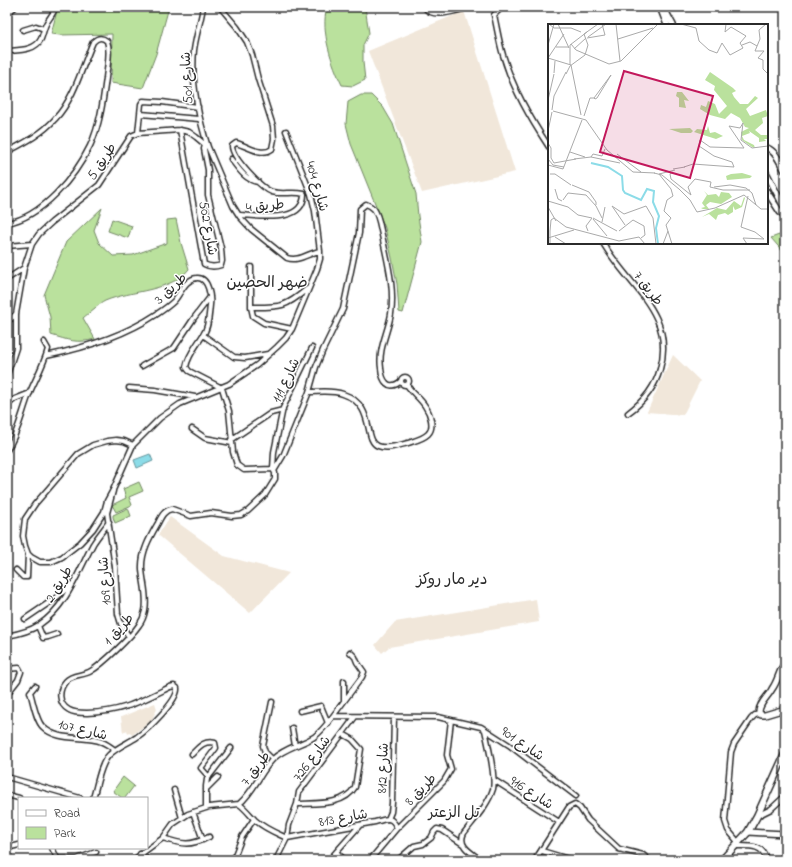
<svg xmlns="http://www.w3.org/2000/svg" width="792" height="867" font-family="'Indie Flower','Playpen Sans Arabic',sans-serif">
	<style>
		.built { fill: #f1e7da }
		.green { fill: #bae19d; stroke: #728664 }
		.water { fill: #8cdce8; stroke: #65959c }
		.lines { fill: none; stroke-linecap: round; stroke-linejoin: round }
		.minor-casing { stroke: #2b2b2b; stroke-width: 7 }
		.tertiary-casing { stroke: #2b2b2b; stroke-width: 8 }
		.secondary-casing { stroke: #2b2b2b; stroke-width: 9 }
		.minor { stroke: #fff; stroke-width: 4 }
		.tertiary { stroke: #fff; stroke-width: 5 }
		.secondary { stroke: #fff; stroke-width: 6 }
		.labels { text-anchor: middle; stroke-width: 3; stroke-linejoin: round; paint-order: stroke }
		.street-label { font-size: 14px; fill: #2b2b2b; stroke: #fff }
		.neighbourhood-label { font-size: 15px; fill: #2b2b2b; stroke: #fff }
		.quarter-label { font-size: 16px; fill: #2b2b2b; stroke: #fff }
		.inset-river { fill: none; stroke: #8cdce8; stroke-width: 2 }
		.inset-road { fill: none; stroke: #aaa; stroke-width: 1 }
		.view { fill: #c2185b; fill-opacity: 0.15; stroke: #c2185b; stroke-width: 2 }
		.inset-edge { fill: none; stroke: #2b2b2b; stroke-width: 2 }
	</style>
	<rect width="100%" height="100%" fill="#fff"/>
	<filter id="ink" filterUnits="userSpaceOnUse"><feTurbulence type="fractalNoise" baseFrequency=".025" numOctaves="2"/><feDisplacementMap in="SourceGraphic" scale="8" xChannelSelector="R" yChannelSelector="G"/><feConvolveMatrix kernelMatrix="1 2 1 2 8 2 1 2 1" color-interpolation-filters="sRGB"/></filter>
	<g filter="url(#ink)">
		<path class="built" d="M464,11L515,172L422,193L368,51Z
			M673,355L700,381L683,415L647,412Z
			M170,517L224,556L289,573L250,613L158,535Z
			M536,599L539,622L389,647L382,653L375,645L395,622Z
			M155,703L157,709L151,721L132,735L130,733L128,734L127,730L123,733L121,717Z"/>
		<path class="green" d="M58,7H169L156,54L143,88L111,83L112,34L60,35L51,34Z
			M327,7H365L369,33L363,45V62L365,80L353,86L342,85C332,64 320,31 327,7Z
			M361,95H371L383,107L393,124L416,194L418,216L422,242L403,313L399,312L397,284L392,258L385,228L351,144L346,124L348,102Z
			M102,208L94,230L99,243L113,256L133,255L167,243V220L176,219L181,243L189,269C171,292 131,290 105,301C99,304 89,313 83,318L95,339C77,344 68,340 51,335L50,317L44,295L66,242Z
			M112,219L132,226L128,238L108,231Z
			M779,235L785,241V254L771,238Z
			M139,482L143,491L129,497L132,505L116,512L112,505L126,498L123,489Z
			M128,508L131,516L115,523L113,517V515Z
			M123,777L134,786L125,798H122L113,791Z"/>
		<path class="water" d="M150,454L153,461L137,468L134,460Z"/>
		<g class="lines">
			<defs>
				<path id="minor" d="M203,7C201,21 196,35 194,50C191,83 198,116 208,147
					M502,7L494,15C497,28 499,42 503,55C513,89 530,118 549,147
					M7,14L15,7
					M23,30L36,26L44,29
					M7,51C19,50 35,51 41,39C43,34 44,28 46,24C49,18 54,14 55,7
					M141,114L199,119
					M180,130L204,264C209,267 215,267 221,265L222,261L221,248L208,195V170L204,149L205,145
					M286,131L311,194L315,211L320,251
					M138,133L141,104L143,101L162,102L198,107
					M7,152C24,143 42,134 55,119C74,99 82,67 93,42C98,37 102,37 107,41C111,52 107,67 106,78C103,101 100,125 90,146C75,177 42,217 7,223
					M231,159C238,168 245,180 258,182
					M603,243C627,285 676,314 660,369C655,388 643,402 628,413
					M7,246L32,244
					M251,267V307L253,316L264,323L292,329
					M7,279L24,268
					M251,307C280,307 285,308 307,289
					M7,322L16,314
					M203,335L234,357L245,358L268,354
					M46,356C85,348 124,336 157,314C163,310 169,306 174,301C181,293 185,279 197,278C209,277 211,298 210,305C209,314 209,327 203,335C197,345 188,355 186,367L189,371L222,388
					M142,366L174,348L194,318L210,297
					M7,375L16,348V314L24,268L32,244L39,234L52,222L99,185L131,136L138,133L180,130L189,132L196,137L208,147L233,206L240,217
					M401 381a4 4 0 1 1 8 0a4 4 0 1 1-8 0Z
					M129,388L155,390L195,397
					M309,392C320,392 332,390 343,394C376,405 363,440 378,446C387,450 400,445 408,443C414,441 423,439 428,434C435,427 430,413 425,406C420,398 412,393 407,385
					M7,405L15,399L30,393
					M192,429L205,438L232,443
					M231,440L271,413L283,410
					M133,445L124,441L116,440L107,441L93,445L78,454L49,488L35,504L25,519L23,536L25,546L28,554L31,557L40,562H51L62,557L80,543L93,529L104,512L107,501L113,490L133,445L160,418L180,404L229,384L257,365L277,347L286,338L292,329L317,269L320,259V251C308,253 299,262 287,258L251,229L240,217V215C260,216 304,224 304,194C293,191 283,195 272,192C261,188 232,158 232,146L236,143C248,146 261,157 272,149L274,139L273,126L258,79L252,55L247,42L237,27L220,7
					M7,450C19,432 22,411 30,392C36,378 44,364 48,349L44,342
					M273,469L274,452L283,408L312,348
					M274,471L283,456L309,392L316,367L323,350L343,309L359,233L360,209L366,204C369,205 371,206 374,209C379,216 380,227 382,235C387,261 395,287 391,314C388,332 378,349 381,368C382,380 388,392 401,381
					M113,491L107,513L115,567L118,614L121,624L129,637
					M16,570L23,577H27L28,554
					M25,619L56,598L72,584
					M38,626L43,638L48,637L57,634
					M7,636C18,634 30,631 39,625C67,606 78,572 93,544C98,536 104,529 109,522
					M7,669L19,668L21,672L18,680L7,694
					M344,681V700
					M35,686L30,692C33,701 36,721 43,727C58,742 83,735 102,742C107,744 111,747 115,750
					M272,702L263,746L265,752L272,759
					M300,711L321,706L328,723
					M333,716L362,677L364,672L357,662L355,657L350,652
					M292,728L295,746
					M192,754C199,747 204,740 215,743L216,748L201,768L209,777
					M7,777L80,798
					M494,780L559,822
					M206,789L218,777
					M174,790L182,818
					M7,795L19,798
					M93,798C97,786 100,764 109,755C117,747 128,743 137,737C147,730 179,700 177,688L174,686L170,687C139,702 122,712 87,713C81,713 74,713 69,710C58,704 58,690 66,681C72,674 83,676 91,671C103,664 131,637 139,625C142,621 144,616 145,611C148,597 143,583 142,569C141,552 150,537 158,523C161,517 164,510 172,509L191,516L211,513L232,516L241,515L248,511L265,495L275,479V473L273,469L244,470L237,465L233,452L229,411L222,388
					M239,804C246,809 250,815 255,820C265,829 276,833 287,838
					M297,804C316,803 344,806 355,787L361,749L352,739L343,734
					M206,808V786L207,779L231,748
					M193,812L203,840
					M757,816L771,809L785,796
					M388,819L391,812L392,803L394,717
					M163,838C183,845 190,846 209,837
					M287,838L375,822C387,819 391,815 397,828
					M738,842L728,830L725,821L731,752L734,744L751,719L755,715L760,714
					M735,846C748,846 764,844 766,860
					M7,848L19,845
					M52,848L58,860
					M542,851L572,860
					M336,852L345,860
					M140,854L148,860
					M58,859H77L96,852
					M133,860L163,838L173,824L188,814L209,807L239,804C254,792 260,772 273,759C284,748 301,745 314,737C322,731 327,724 333,716L438,717L481,727L509,745L576,796
					M231,860L235,855L242,837L254,819
					M276,860L287,838L289,825L297,804L299,792L355,717
					M329,860L360,825
					M370,860L397,828L444,781L451,769L447,755L451,720
					M398,860L414,846L423,844L431,838L434,832L437,829L442,830L463,844
					M481,860C472,853 457,846 464,833C474,820 488,805 493,789C496,776 488,744 485,730
					M535,860L569,807L575,804L580,808L588,820L619,849L643,855L649,860"/>
				<path id="tertiary" d="M425,7C433,19 457,10 468,7
					M660,7L667,25
					M665,7L667,14L673,25
					M767,148C776,151 780,163 785,171
					M767,174L785,209
					M767,192L780,212L785,215
					M785,663C779,671 778,681 772,689C768,697 759,703 759,712L761,715H765L785,709
					M748,832L785,834"/>
				<path id="secondary" d="M722,860L748,832L757,816L785,754"/>
			</defs>
			<use href="#minor" class="minor-casing"/>
			<use href="#tertiary" class="tertiary-casing"/>
			<use href="#secondary" class="secondary-casing"/>
			<use href="#minor" class="minor"/>
			<use href="#tertiary" class="tertiary"/>
			<use href="#secondary" class="secondary"/>
		</g>
	</g>
	<g class="labels">
		<g class="street-label">
			<text transform="translate(186 78) rotate(-93)" y="5">شارع 501</text>
			<text transform="translate(101 161) rotate(-56)" y="5">طريق 5</text>
			<text transform="translate(318 186) rotate(74)" y="5">شارع 404</text>
			<text transform="translate(265 205) rotate(-5)" y="5">طريق 4</text>
			<text transform="translate(209 228) rotate(80)" y="5">شارع 502</text>
			<text transform="translate(170 288) rotate(-43)" y="5">طريق 3</text>
			<text transform="translate(649 288) rotate(53)" y="5">طريق 7</text>
			<text transform="translate(285 380) rotate(-65)" y="5">شارع 111</text>
			<text transform="translate(104 581) rotate(-94)" y="5">شارع 109</text>
			<text transform="translate(58 584) rotate(-58)" y="5">طريق 2</text>
			<text transform="translate(118 629) rotate(-48)" y="5">طريق 1</text>
			<text transform="translate(83 729) rotate(14)" y="5">شارع 107</text>
			<text transform="translate(523 743) rotate(35)" y="5">شارع 901</text>
			<text transform="translate(311 758) rotate(-53)" y="5">شارع 726</text>
			<text transform="translate(255 768) rotate(-53)" y="5">7 طريق</text>
			<text transform="translate(382 768) rotate(-88)" y="5">شارع 812</text>
			<text transform="translate(420 789) rotate(-46)" y="5">طريق 8</text>
			<text transform="translate(532 792) rotate(33)" y="5">شارع 916</text>
			<text transform="translate(343 817) rotate(-10)" y="5">شارع 813</text>
		</g>
		<g class="neighbourhood-label">
			<text x="454" y="817">تل الزعتر</text>
		</g>
		<g class="quarter-label">
			<text x="267" y="287">ضهر الحصين</text>
			<text x="452" y="584">دير مار روكز</text>
		</g>
	</g>
	<g transform="translate(548 24)">
		<rect width="220" height="220" fill="#fff"/>
		<path d="M162,48L185,64L188,67L184,69L186,73L192,80H200L207,72L210,74L198,85L202,92L218,86L220,92L214,94L215,99L207,106L213,111H220V115H216L218,117L211,118V114L201,107L202,109L194,112L196,116L206,121L207,124L204,123L194,116L193,108L201,104L197,103L192,94L183,89L177,95L162,91L152,85L153,81L158,83L160,77L167,80L171,90L179,82L166,66L167,62L157,56ZM129,68H134L141,77L136,76L138,84L131,83V74L128,72ZM160,102L162,109L167,108L175,112L168,115L146,108L149,105L159,106ZM142,104L145,107L143,109H133L121,105ZM194,149L204,152L202,154L179,156L178,152L183,150ZM156,167L160,171L168,170L171,173L173,168L181,169L184,173L173,180L162,178L158,181L161,185H155L153,184L157,183L154,179L159,171ZM196,173L197,174L194,183L187,186L185,182V188L180,191L177,189L170,191L168,196L161,190L154,193L169,184L178,186L186,177L193,182Z" fill="#bae19d"/>
		<path class="inset-river" d="M43,139L60,143L74,152L75,166L77,169L93,176L99,165L106,167L105,178L111,192L108,204L110,220"/>
		<path class="inset-road" d="M1,0L6,4H23L33,8M10,0L21,24M68,0L72,37M133,0L148,4L151,17L161,26L169,29L174,19L182,31L195,24L192,19L198,12L183,3L177,8L178,0M218,0L211,6L212,15L207,27H216L210,34L215,36V45L220,50M40,13L58,0M39,14L57,11L54,0M70,15L105,4M23,20L28,26L61,40L73,37L110,0M0,21L6,0M194,21L202,18L209,22M8,23H21M26,25L38,14M0,34L16,10M0,34L23,41L33,91M22,41V21L39,8M6,49L7,37M18,50L22,42L37,31L40,21L36,10L50,0M63,51L49,74L47,75L46,74ZM0,76L6,50M4,86L6,72L18,48M5,87L38,96L59,126L85,148L107,149M36,92L42,74H46M181,102L192,104L195,99L193,116L204,124L220,122M0,107L4,88M0,119L3,124V134L6,139L28,135M22,128L37,133M69,130L93,148M43,133L45,130L54,132L57,125M0,135L5,141L16,143M26,135L43,133L72,139M0,141L15,145L34,96M136,143L145,140L186,143L184,138L166,132L151,122L152,116L162,123L196,124L181,102M125,145L137,143M125,148L122,150L123,155L143,171M106,149L114,151L131,165L142,176L149,188L167,184L196,171L213,185H220M2,150H7L23,161M24,161L41,168L48,178V181M166,163L182,161L198,164L204,169L208,181M7,165L10,175L14,177M143,171L140,163L147,155L163,158L162,163L175,166H202M15,176L20,169L38,171L48,182L54,194M0,177L20,183L30,191L44,194M64,182L76,190L98,182L105,194L108,220M64,182L77,201M0,183L8,197M45,194L69,207M45,195L59,212M54,198L57,183M2,207L3,196L6,194L18,203L71,217L91,213L97,220M40,207L38,202L44,194M71,207L85,196L96,202L97,211L93,214M7,213L18,220M0,214L26,206M2,220V207M115,220L120,207M124,220L118,201L123,194L116,187L119,176L125,172L123,165L111,150L127,146M199,220L195,214L216,215L207,208L193,203L200,172"/>
		<path class="view" d="M76,47L165,72L142,154L52,128Z"/>
		<rect width="220" height="220" class="inset-edge"/>
	</g>
	<rect width="792" height="867" fill="none" stroke="#fff" stroke-width="24"/>
	<rect x="12" y="12" width="768" height="843" fill="none" stroke="#2b2b2b" stroke-width="1.5" filter="url(#ink)"/>
	<rect x="18" y="797" width="130" height="52" fill="#ffffff" stroke="#aaaaaa"/>
	<rect x="26" y="810" width="20" height="6" fill="#ffffff" stroke="#aaaaaa"/>
	<text x="54" y="817" font-size="12" fill="#2b2b2b">Road</text>
	<rect x="26" y="827" width="20" height="12" fill="#bae19d" stroke="#aaaaaa"/>
	<text x="54" y="837" font-size="12" fill="#2b2b2b">Park</text>
</svg>
